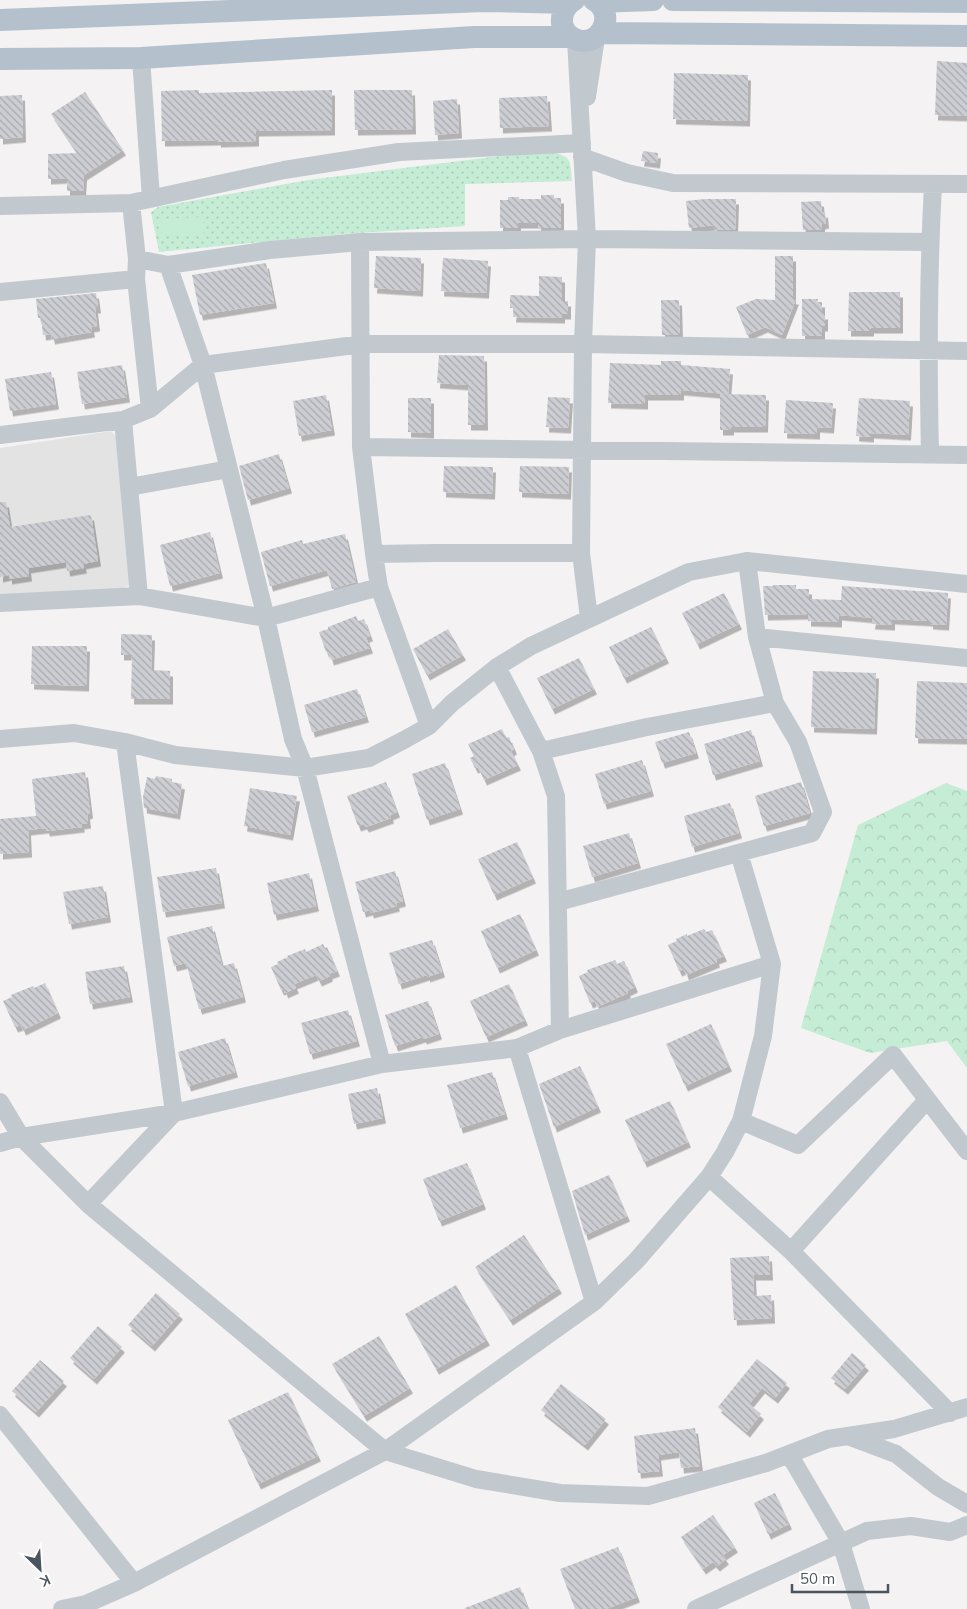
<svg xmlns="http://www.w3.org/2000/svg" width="967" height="1609" font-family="Mulish,sans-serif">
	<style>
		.education { fill: #e4e3e3 }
		.forest { fill: url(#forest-crowns) }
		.park { fill: url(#park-dots) }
		.garden { fill: #c5ecd4 }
		.building { fill: url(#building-back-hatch); filter: url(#shadow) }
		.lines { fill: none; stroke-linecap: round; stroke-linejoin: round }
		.minor { stroke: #c1c9ce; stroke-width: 18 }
		.major { stroke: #b4c1cd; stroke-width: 22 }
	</style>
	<defs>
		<pattern id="forest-crowns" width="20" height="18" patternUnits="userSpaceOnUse" patternTransform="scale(1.25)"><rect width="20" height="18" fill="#c5ecd4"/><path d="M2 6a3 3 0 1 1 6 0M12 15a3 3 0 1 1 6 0" fill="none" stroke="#abccb8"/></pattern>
		<pattern id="park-dots" width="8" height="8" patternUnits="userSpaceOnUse" patternTransform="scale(1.25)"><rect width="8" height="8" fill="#c5ecd4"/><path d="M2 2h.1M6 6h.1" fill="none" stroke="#abccb8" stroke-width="1.8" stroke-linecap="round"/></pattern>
		<pattern id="building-back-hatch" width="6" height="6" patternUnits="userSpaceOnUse" patternTransform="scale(1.25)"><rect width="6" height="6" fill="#ccced3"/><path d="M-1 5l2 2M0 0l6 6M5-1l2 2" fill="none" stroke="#a8aaae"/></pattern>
		<filter id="shadow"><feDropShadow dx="3" dy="5.5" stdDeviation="0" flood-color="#0004"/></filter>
	</defs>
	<rect width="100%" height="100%" fill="#f4f2f2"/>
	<path class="education" d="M111,431L117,438L131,585L120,589L0,595V448Z"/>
	<path class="forest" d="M946,783L967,791V1068L947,1041L870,1053L801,1028L858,825Z"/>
	<path class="park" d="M547,150C571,158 570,156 572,181L465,184V226L343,234L159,252L151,212L158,207L308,180Z"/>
	<path class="garden" d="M203,217V234L162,236L161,219Z"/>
	<path class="building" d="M937,61L967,63V116L935,115Z
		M674,73L748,75L747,121L673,119Z
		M199,90V93L332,90V130L256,131V141L218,142V140L162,141L161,91Z
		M354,90H412L413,129L355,130Z
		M85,92L123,150L84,175L83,191H67V178L48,179V154L77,153L51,114Z
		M22,95L23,137L0,139V96Z
		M547,96L549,126L500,128L499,98Z
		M457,99L459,133L435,135L433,101Z
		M643,151L658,153L657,163L641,161Z
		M541,195H554V198H561V228H538V223H518V228H500V200H508V197H519V199H541Z
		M705,199H736L735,230L714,229V225L689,228L686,201Z
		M821,201L822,213L825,212L826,223L822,224V230H803L801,202Z
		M376,256L421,258L420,291L374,288Z
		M775,256H793V299H796L782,335L765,327L747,335L736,307L756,299L775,300Z
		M443,258L488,261L486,293L441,291Z
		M266,263L274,303L200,315L192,275Z
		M539,276L562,277V301H568V314H562V318L513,317L514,308H510V295L539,296Z
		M849,292H900V328H871V331H848Z
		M96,293L98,308H95L97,326L91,327L92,332L52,339L51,334L43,335L41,318H38L36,299Z
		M802,299H818L817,302H822V314H825V326H822V336H802Z
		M661,300H679L680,335H662Z
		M439,355L484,356L485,425H468V385L437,383Z
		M661,361H681V365L730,369L728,394L681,390V395H645V404L608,403L610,363L661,365Z
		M122,365L127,397L82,404L77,372Z
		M51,372L56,404L10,411L5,379Z
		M720,394L766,395L765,427H731V430H720Z
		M326,395L332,430L299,436L293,401Z
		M548,397L570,398L568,428L546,427Z
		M408,398H431V433L408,432Z
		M859,398L910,401L908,435L871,433V437L856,436Z
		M786,400L833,403L831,428L817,427V434L784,433Z
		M279,454L289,488L248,500L239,466Z
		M444,466L493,467L492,494L443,492Z
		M520,466L569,467L568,494L519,492Z
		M0,502H6L10,527L91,515L98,561L83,564L84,568L67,571L66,562L28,568L29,576L9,579V575L0,577Z
		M210,532L220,573L170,586L160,545Z
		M345,534L356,582L332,589L327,570L270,586L261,552L302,540L303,544Z
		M773,585H796V589H809V599L841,600L842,586L948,593L946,625L930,624V621L892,619V625L872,624L873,618L839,615V622L808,621V614L765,615L763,586H773Z
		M724,593L739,624L697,644L682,613Z
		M356,616L358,621L364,619L370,636L366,637L370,648L331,660L328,651L326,652L319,632L328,629V627Z
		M651,627L666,658L624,678L609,647Z
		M448,629L463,655L427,675L413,649Z
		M121,634L152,635L151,670L170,671V699H131L132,655H121Z
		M32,646H87L86,686L31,684Z
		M579,658L594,689L552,709L537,678Z
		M813,671L876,673L874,729L811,727Z
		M917,681L967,683V739L915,738Z
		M357,689L366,717L312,732L304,705Z
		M502,729L506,738L509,737L514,749L511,751L518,765L484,780L478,767L475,768L470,758L474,756L468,744Z
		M751,730L760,761L713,775L704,744Z
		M689,732L696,753L662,763L655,742Z
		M642,760L651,791L604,804L595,774Z
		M445,763L460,809L427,820L412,774Z
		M85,772L90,813L87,814L88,823L81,824L82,827L47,831L46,828L28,830L29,852L0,854V819L36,816L32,779Z
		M156,776L172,779V782L182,784L177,814L144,808L143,797L147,777L155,779Z
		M386,782L397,812L390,815L391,818L366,827L364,824L358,826L347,796Z
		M801,782L810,813L764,826L755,796Z
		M250,788L297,796L290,835L244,826Z
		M730,803L739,833L692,847L684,816Z
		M629,833L638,863L592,877L583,846Z
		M517,842L533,878L494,895L478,859Z
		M216,868L222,903L163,912L157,877Z
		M395,871L403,901L396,903L397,906L371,913L370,910L363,912L355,882Z
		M309,873L316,906L274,915L267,883Z
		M103,886L108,917L69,924L63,892Z
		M520,914L536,950L497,968L481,931Z
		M212,926L222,966L234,963L243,997L199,1009L186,963L174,966L167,937Z
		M704,929L706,932L712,930L724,956L716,959L717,962L686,975L684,969L679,971L668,945L677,941L676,939L687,934V936Z
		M432,940L442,972L427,977V975L399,984L389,953Z
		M323,944L325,948L327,947L337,971L329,974L330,976L319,981L316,975L294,984L296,988L285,993L284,989L281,990L271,967L278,964L277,962L288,957L287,956L305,949L306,952Z
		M615,960L617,964L624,961L635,987L627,991L628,993L597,1007L595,1001L590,1003L579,976L588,972L587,970Z
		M124,966L130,997L90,1004L85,972Z
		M45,983L58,1013L23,1030L21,1025L15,1027L3,1001L12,997L11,995L33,986L34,988Z
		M509,984L525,1020L486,1037L470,1001Z
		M428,1001L439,1034L424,1039L423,1037L395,1046L385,1015Z
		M348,1010L357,1041L310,1054L301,1023Z
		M711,1024L729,1066L685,1086L666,1044Z
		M225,1038L235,1072L188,1086L178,1052Z
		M580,1066L598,1107L554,1127L539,1084Z
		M492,1072L505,1114L460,1128L447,1085Z
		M377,1088L383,1118L354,1124L348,1094Z
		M670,1101L688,1142L644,1162L625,1120Z
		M467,1163L483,1204L439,1221L423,1179Z
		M609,1175L627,1216L585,1235L572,1191Z
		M524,1235L559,1288L510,1320L475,1267Z
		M769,1256L770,1275H753L754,1296L771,1295L772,1318L734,1320L730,1258Z
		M456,1285L487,1340L436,1369L405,1314Z
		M156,1293L180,1314L152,1346L128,1325Z
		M98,1326L122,1347L94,1379L70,1358Z
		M379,1336L410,1388L364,1416L332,1364Z
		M852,1353L866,1365L845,1389L831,1378Z
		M757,1359L787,1383L775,1398L762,1388L749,1404L761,1414L747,1432L718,1407Z
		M40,1360L64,1381L36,1412L12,1391Z
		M561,1384L606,1419L585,1445L541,1410Z
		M288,1392L318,1456L258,1484L228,1420Z
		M695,1428L700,1466L681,1468L679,1452L658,1455L660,1471L638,1473L634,1436Z
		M775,1493L789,1524L768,1534L754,1503Z
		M713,1515L735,1547L723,1555L726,1559L717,1566L713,1562L703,1569L681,1537Z
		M618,1547L637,1597L606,1609H575L560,1569Z
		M520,1587L528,1609H465V1608Z"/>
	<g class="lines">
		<path class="minor" d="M576,40L587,239L583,344L581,553L589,618
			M141,58L151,198
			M587,97L596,38
			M582,157L627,173L673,183L967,184
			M131,203L137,259L168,265L270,250L360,242L361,447L374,554L379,587L429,726
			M0,206L131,203L284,170L399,152L582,143
			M360,242L587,239L930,242
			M137,259L136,279L150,409
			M168,265L203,365L266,618L293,739L305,768L382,1064
			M0,292L136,279
			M123,420L139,596
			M0,435L123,420L150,409L203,365L362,344H583L967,351
			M361,447L967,455
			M930,454C928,364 928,275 933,185
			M129,487L229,469
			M374,554L435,553H581
			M0,603L139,596L266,618L379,587
			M757,637L967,658
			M497,667L541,751L556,796L560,1030
			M0,739L74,733L125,742L175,755L305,768L369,758L404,740L429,726L452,703L497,667L531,646L689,572L747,561L967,584
			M541,751L647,727L775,703
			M558,902L812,833L823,812L798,742L775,703L757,637L747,561
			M517,1048L594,1302
			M0,1102L21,1137L88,1204L385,1451L476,1479L560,1493L648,1496L766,1463L828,1439L894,1429L967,1407
			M741,1121L798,1145L893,1055L967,1151
			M0,1143L21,1137L174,1113L382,1064L517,1048L560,1030L772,964
			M709,1177L791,1251L950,1413
			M88,1204L174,1113L125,742
			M791,1251L927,1100
			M0,1415L134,1583
			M848,1436L896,1454L938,1487L967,1504
			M789,1454L841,1543L861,1609
			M62,1609L86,1604L134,1583L385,1451L594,1302L636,1261L709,1177L725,1152L741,1121L763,1036L772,964L739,853
			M696,1609L867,1531L911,1526L950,1532L967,1525"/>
		<path class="major" d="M574,0C566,5 561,13 562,23C563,29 567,35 573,38C598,52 619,14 594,0
			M673,0L967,2
			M597,2L653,0
			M0,20L485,1L569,3
			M601,33L967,36
			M0,59L141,58L474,37H570"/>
	</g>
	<g transform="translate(40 1569) rotate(155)" stroke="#ffffff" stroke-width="4" paint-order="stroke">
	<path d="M0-4L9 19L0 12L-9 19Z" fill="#4b555d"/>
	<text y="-8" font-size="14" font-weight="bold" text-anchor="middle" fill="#4b555d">K</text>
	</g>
	<path d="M792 1584v8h96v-8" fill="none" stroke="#4b555d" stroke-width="2.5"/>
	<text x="800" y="1584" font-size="15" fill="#4b555d" stroke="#ffffff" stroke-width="4" paint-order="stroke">50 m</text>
</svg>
